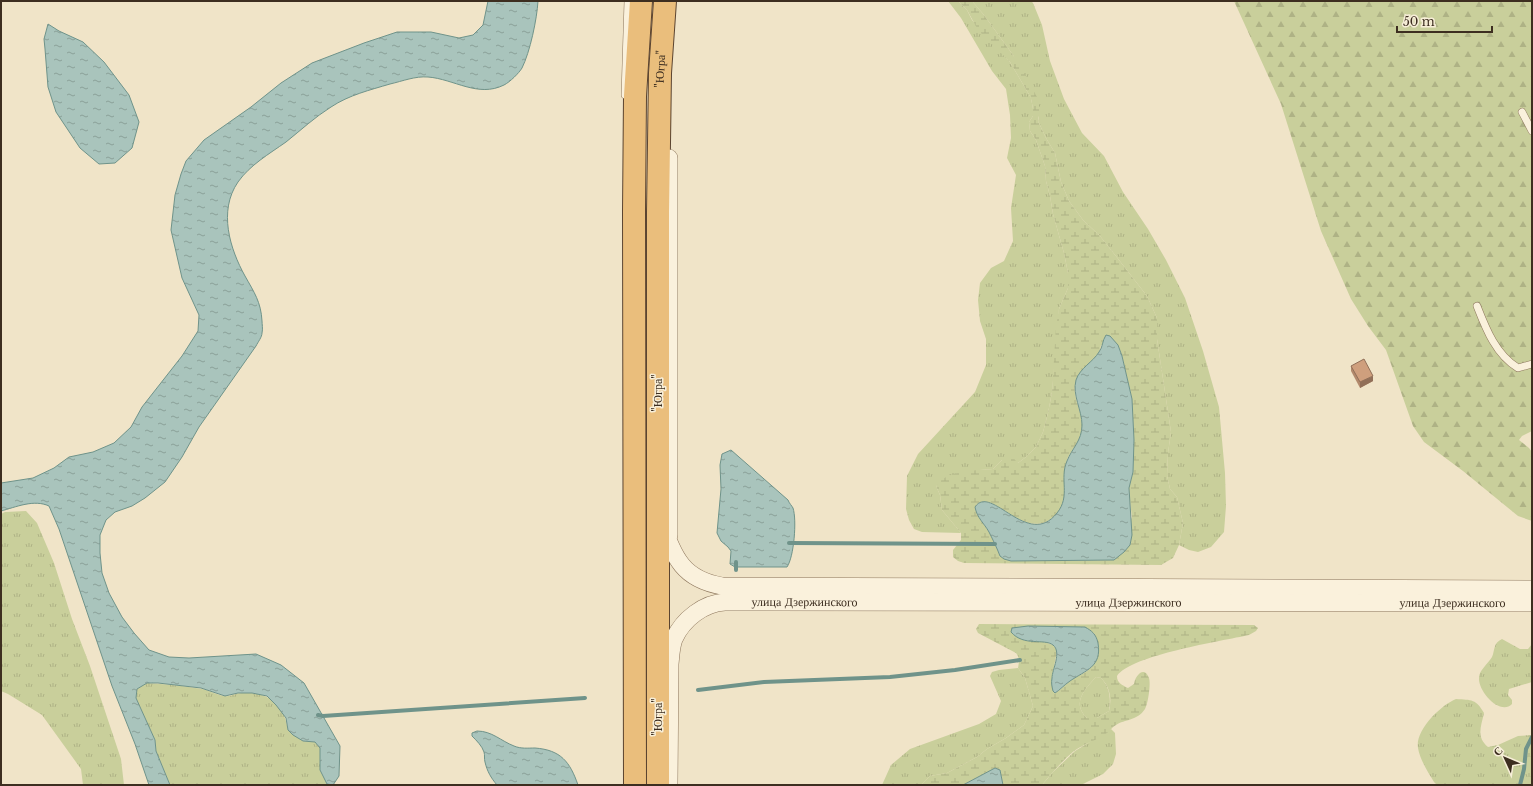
<svg xmlns="http://www.w3.org/2000/svg" width="1533" height="786" font-family="'Libre Baskerville',serif">
	<style>
		.grass { fill: url(#grass-tufts) }
		.forest { fill: url(#forest-firs) }
		.wetland { fill: url(#wetland-marsh); fill-rule: evenodd }
		.water { fill: url(#water-ripples); stroke: #6f938a }
		.lines { fill: none; stroke-linecap: round; stroke-linejoin: round }
		.stream { stroke: #6f938a; stroke-width: 4 }
		.service-casing { stroke: #8d765c; stroke-width: 8 }
		.tertiary-casing { stroke: #8d765c; stroke-width: 18 }
		.trunk-casing { stroke: #5b4430; stroke-width: 24 }
		.service { stroke: #faf1dc; stroke-width: 7 }
		.tertiary { stroke: #faf1dc; stroke-width: 17 }
		.trunk { stroke: #eabe7c; stroke-width: 22 }
		.wall { fill: #b2896c }
		.shaded-wall { fill: #916f58 }
		.building { fill: #cf9f7d; stroke: #916f58 }
		.labels { text-anchor: middle; stroke-width: 3; stroke-linejoin: round; paint-order: stroke }
		.street-label { font-size: 12px; fill: #3d2e20; stroke: #f7eed8 }
	</style>
	<defs>
		<pattern id="grass-tufts" width="24" height="20" patternUnits="userSpaceOnUse"><rect width="24" height="20" fill="#c9cf9b"/><path d="M3 7l-1-3M5 7V3M7 7l1-3M15 17l-1-3M17 17v-4M19 17l1-3" fill="none" stroke="#aeb285"/></pattern>
		<pattern id="forest-firs" width="22" height="20" patternUnits="userSpaceOnUse"><rect width="22" height="20" fill="#c9cf9b"/><path d="M5 1l3.5 6h-7zM16 11l3.5 6h-7z" fill="#aeb285"/></pattern>
		<pattern id="wetland-marsh" width="20" height="14" patternUnits="userSpaceOnUse"><rect width="20" height="14" fill="#c9cf9b"/><path d="M1 5h8M5 5V1M11 12h8M15 12V8" fill="none" stroke="#aeb285"/></pattern>
		<pattern id="water-ripples" width="26" height="14" patternUnits="userSpaceOnUse"><rect width="26" height="14" fill="#a9c4bc"/><path d="M2 4q2-2 4 0t4 0M15 11q2-2 4 0t4 0" fill="none" stroke="#8ba098"/></pattern>
	</defs>
	<rect width="100%" height="100%" fill="#f0e4c8"/>
	<path class="grass" d="M948,1H958L967,10L972,20L1010,62L1031,98L1033,109V116L1029,122L1030,131L1036,140L1045,166L1046,181L1050,196L1053,214L1064,253L1068,273V288L1059,309L1052,392L1048,413L1043,432L1036,447L1026,457L1018,463L1002,460L993,469L980,470L936,486L940,495L942,510L961,533L922,532L914,529L909,520L906,509L907,476L918,454L975,392L986,365V339L980,321L978,300L980,283L991,268L1004,261L1013,241L1011,208L1016,175L1007,158L1011,138L1010,115L1006,89L992,71L961,18Z
		M972,1H1031L1033,3L1042,25L1050,61L1064,99L1082,133L1104,156L1123,192L1148,229L1166,260L1185,298L1203,351L1219,407L1225,473L1226,506L1224,532L1211,547L1198,552L1189,550L1179,545L1183,523L1177,497L1170,489L1167,475L1168,453L1171,432L1157,339V318L1147,296L1119,260L1100,236L1083,220L1069,201L1061,182L1055,153L1046,138L1038,121L1039,117L1013,55L984,15Z
		M26,511L37,523L54,563L72,619L90,666L121,759L124,785H83L81,769L42,715L8,694L1,691V514L5,512Z
		M1502,639L1520,649H1528L1532,644V682L1509,689L1508,695L1512,700V704C1500,716 1478,691 1479,678C1479,670 1488,664 1492,657C1495,650 1493,643 1502,639Z
		M1018,668L1025,678L1033,706L1024,725L1006,738L987,749L977,757L947,773L930,776L921,785H882L891,765L910,749L979,724L996,714L1001,701L990,676L992,672L999,670Z
		M1096,677L1101,678C1110,687 1111,699 1109,711L1097,718H1087C1071,703 1085,689 1096,677Z
		M147,683C164,684 185,686 202,689C209,690 219,696 225,696C230,697 236,693 241,693C267,691 284,703 288,730L303,741L315,742L320,748V770L328,785H170L156,751L155,740L136,698L137,689Z
		M1456,699C1472,700 1476,699 1484,713C1481,727 1476,737 1488,747L1498,745L1518,736L1532,735V785H1437L1434,782C1428,772 1420,760 1418,748C1415,730 1441,705 1456,699Z
		M1111,729L1115,733L1116,754L1113,764L1103,774L1081,785H1042L1053,772L1075,751Z"/>
	<path class="forest" d="M1234,1H1532V431L1522,436L1519,440L1529,448L1532,452L1531,475L1532,521L1518,516L1463,471L1424,442L1413,426L1386,350L1368,326L1351,299L1321,231L1281,104Z"/>
	<path class="wetland" d="M958,1H972L984,15L1013,55L1028,80L1037,97L1040,110L1038,121L1046,138L1055,153L1061,182L1069,201L1083,220L1100,236L1119,260L1147,296L1157,318V339L1171,432L1168,453L1167,475L1170,489L1177,497L1183,523L1179,545L1173,558L1161,565L964,563L958,561L953,557V550L961,540V533L942,510L940,495L936,486C948,469 974,471 993,469L1002,460L1010,455L1018,463L1026,457L1036,447L1043,432L1048,413L1052,392L1056,326L1059,309L1068,288V273L1064,253L1053,214L1050,196L1046,181L1045,166L1036,140L1030,131L1029,122L1033,116V109L1031,98L1010,62L978,30L967,10ZM1101,345H1118L1122,356L1132,399L1134,440L1133,472L1129,488L1130,502L1132,517L1114,560L1012,561L1004,559L1000,556C997,548 993,540 989,532C984,523 977,518 975,507C990,483 1024,546 1056,515C1067,504 1065,487 1066,472C1066,469 1066,464 1067,460C1072,447 1083,441 1082,424C1082,411 1073,398 1075,385C1078,368 1099,362 1101,345Z
		M979,624L1254,625L1258,628L1256,631L1249,635C1222,641 1131,655 1117,676C1117,683 1122,685 1128,688L1134,684C1135,676 1144,665 1149,678C1151,684 1148,704 1145,709C1137,721 1125,719 1116,725C1112,727 1110,731 1107,733C1097,740 1084,744 1074,751C1062,761 1052,773 1042,785H1003L1000,770L995,768L963,785H921L930,776L947,773L977,757L987,749L1006,738L1024,725L1033,706L1025,678L1018,668C1019,662 1020,658 1016,653L978,633L976,629ZM1094,633C1098,640 1098,646 1097,654C1094,672 1083,672 1070,681C1064,685 1061,690 1055,693L1053,691L1052,678L1056,656V649L1053,645L1047,643ZM1096,677L1101,678C1110,687 1112,699 1109,711L1097,718H1087C1071,703 1085,689 1096,677Z"/>
	<path class="water" d="M488,1H538C537,19 530,52 522,68C519,73 510,82 504,85C478,98 454,79 428,77C415,76 403,81 390,84C370,90 349,95 331,107C315,117 301,130 286,142C269,154 250,165 238,182C218,211 230,249 245,276C254,292 261,302 262,321C262,324 263,329 262,333C262,337 258,342 256,346L199,427L182,457L165,482L145,498L132,506L115,512L106,520L100,535V553L102,573L109,593L122,617L134,633L149,650L169,657L189,658L256,654L281,665L304,683L340,746L339,776L333,785L327,784L320,770V748L315,742L303,741L293,735L288,730L286,718L276,705L267,696L252,693H238L225,696L201,688L158,683H147L137,689L136,698L155,740L156,751L170,785H149L135,744L112,686L59,529L49,506C34,499 16,507 1,511V483L33,478L54,468L69,457L93,452L114,443L131,427L142,407L182,356L198,331L199,315L182,278L171,230L175,195L181,174L186,161L204,140L251,107L281,83L312,63L364,43L397,32H431L459,38L473,35L483,25Z
		M48,24L59,31L83,42L104,62L129,95L139,122L132,148L115,163L99,164L80,148L56,112L48,87L45,49L44,39Z
		M1106,335L1110,336L1118,345L1122,356L1132,399L1134,440L1133,472L1129,488L1132,535L1130,545L1124,552L1114,560L1011,561L1004,559L1000,556C997,548 993,540 989,532C984,523 977,518 975,507C991,483 1028,550 1057,513C1071,496 1059,479 1067,461C1072,448 1082,441 1082,425C1082,410 1072,395 1076,380C1080,368 1093,362 1099,352C1103,347 1102,341 1106,335Z
		M731,450L788,500C789,503 792,506 793,508C797,520 794,557 787,567H735L730,564L731,551L728,547L721,541L717,533L721,489L720,465L722,454Z
		M1028,626L1085,627C1092,631 1096,634 1098,643C1102,667 1086,670 1070,681C1064,685 1060,690 1055,693L1053,691C1052,687 1051,683 1052,678C1052,670 1062,652 1053,645C1044,638 1024,647 1011,632L1012,628Z
		M477,731C492,731 501,741 514,746C521,749 528,748 535,748C561,750 570,762 578,785H497C491,778 487,771 485,762C484,759 485,755 484,752C482,746 477,741 472,736V733Z
		M995,768L1000,770L1003,785H963Z"/>
	<g class="lines">
		<path class="stream" d="M789,543L995,544
			M736,570V562
			M698,690L764,682L890,677L955,670L1020,660
			M318,715L323,716L585,698
			M1520,785L1524,769L1526,749L1532,737"/>
		<defs>
			<path id="service" d="M625,95L628,1
				M1522,112L1532,131
				M1477,306C1486,329 1496,355 1518,368L1532,364"/>
			<g id="tertiary">
				<path d="M669,158V535"/>
				<path d="M661,521C674,556 681,579 722,586L1532,589"/>
				<path id="s1" d="M669,785L670,664C671,655 671,647 674,639C683,619 704,603 725,602L1532,603"/>
			</g>
			<g id="trunk">
				<path d="M635,785L634,211L635,96L641,1"/>
				<path id="s2" d="M658,785V212L660,73L665,1"/>
			</g>
		</defs>
		<use href="#service" class="service-casing"/>
		<use href="#tertiary" class="tertiary-casing"/>
		<use href="#trunk" class="trunk-casing"/>
		<use href="#service" class="service"/>
		<use href="#tertiary" class="tertiary"/>
		<use href="#trunk" class="trunk"/>
	</g>
	<path class="wall" d="M1351,366L1373,381L1360,388L1351,371Z"/>
	<path class="shaded-wall" d="M1373,376V381L1360,388V382Z"/>
	<path class="building" d="M1364,359L1373,376L1360,382L1351,366Z"/>
	<g class="labels">
		<g class="street-label">
			<text dy="4" stroke="none"><textPath href="#s2" startOffset="716">"Югра"</textPath></text>
			<text transform="translate(658 393) rotate(-90)" y="4">"Югра"</text>
			<text dy="4" stroke="none"><textPath href="#s1" startOffset="292">улица Дзержинского</textPath></text>
			<text dy="4" stroke="none"><textPath href="#s1" startOffset="616">улица Дзержинского</textPath></text>
			<text dy="4" stroke="none"><textPath href="#s1" startOffset="940">улица Дзержинского</textPath></text>
			<text transform="translate(658 717) rotate(-90)" y="4">"Югра"</text>
		</g>
	</g>
	<rect width="1533" height="786" fill="none" stroke="#3d2e20" stroke-width="4"/>
	<g transform="translate(1505 758) rotate(314)" stroke="#f7eed8" stroke-width="3" paint-order="stroke">
	<path d="M0-3L7 15L0 10L-7 15Z" fill="#3d2e20"/>
	<text y="-6" font-size="11" font-weight="bold" text-anchor="middle" fill="#3d2e20">С</text>
	</g>
	<path d="M1397 26v6h95v-6" fill="none" stroke="#3d2e20" stroke-width="2"/>
	<text x="1403" y="26" font-size="12" fill="#3d2e20" stroke="#f7eed8" stroke-width="3" paint-order="stroke">50 m</text>
</svg>
